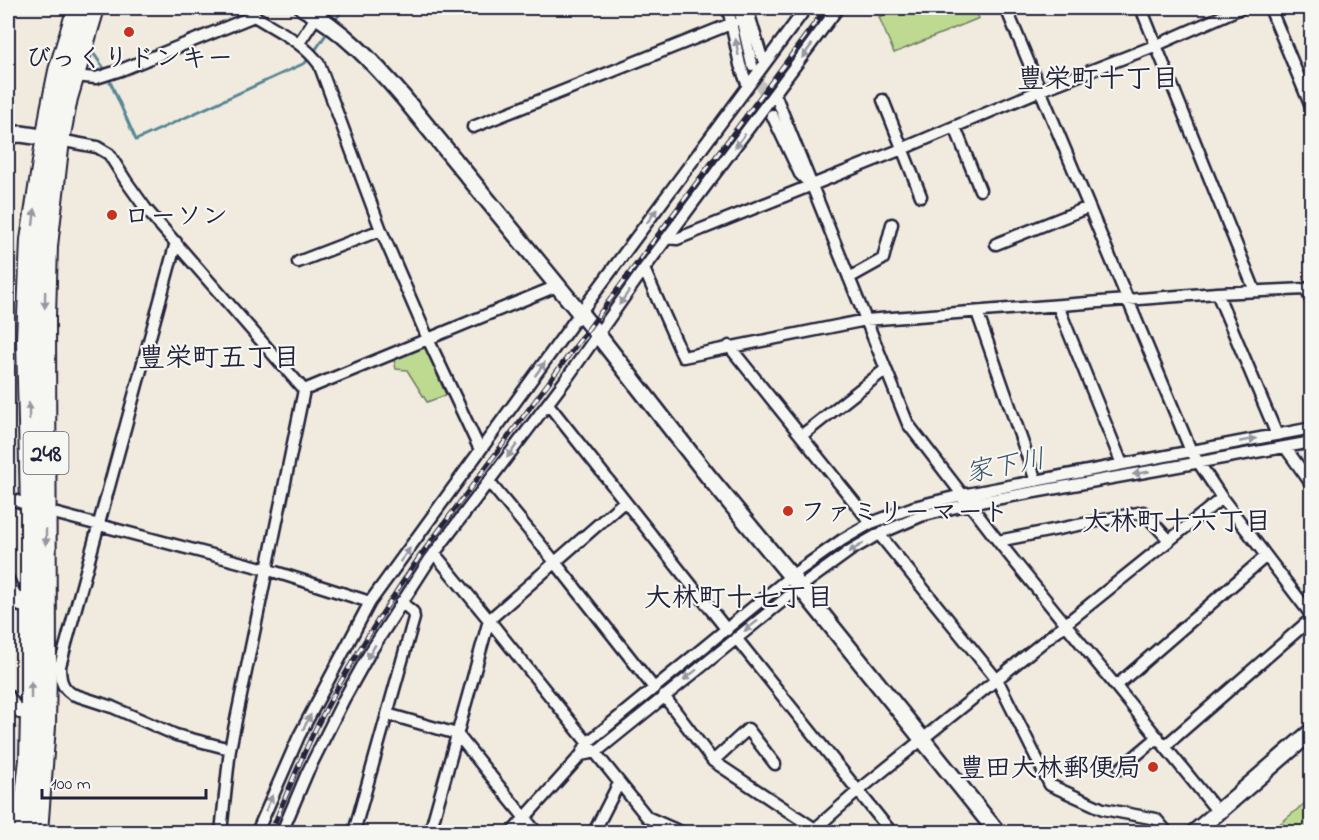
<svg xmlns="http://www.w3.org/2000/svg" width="1319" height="840" font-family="'Indie Flower','Klee One',sans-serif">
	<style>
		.green { fill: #beda91; stroke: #707e66; stroke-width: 1.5 }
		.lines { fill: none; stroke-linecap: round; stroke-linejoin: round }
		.stream { stroke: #568695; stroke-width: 3 }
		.river { stroke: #78c9d1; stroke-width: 20 }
		.street-tunnel { stroke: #c8c2bd; stroke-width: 10; stroke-dasharray: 10 5; stroke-linecap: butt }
		.street-casing { stroke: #22223b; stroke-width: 15 }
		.secondary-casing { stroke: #22223b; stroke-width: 20 }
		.highway-casing { stroke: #22223b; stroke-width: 24 }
		.street { stroke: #f6f6f2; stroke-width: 10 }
		.secondary { stroke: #f6f6f2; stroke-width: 15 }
		.highway { stroke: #f6f6f2; stroke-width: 20 }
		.rail-casing { stroke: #22223b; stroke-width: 5 }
		.rail { stroke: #f6f6f2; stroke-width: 3; stroke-dasharray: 9; stroke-linecap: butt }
		.oneway { fill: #9797a0 }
		.poi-dot { fill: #c8321e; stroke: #f6f6f2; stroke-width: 2 }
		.labels { text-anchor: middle; stroke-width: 4.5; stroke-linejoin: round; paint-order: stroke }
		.shield { fill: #f6f6f2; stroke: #626272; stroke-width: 1.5 }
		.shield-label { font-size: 24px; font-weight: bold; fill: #22223b }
		.poi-label { font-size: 26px; font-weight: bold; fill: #22223b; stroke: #f6f6f2; text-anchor: start }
		.neighbourhood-label { font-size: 27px; font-weight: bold; fill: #22223b; stroke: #f6f6f2 }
		.water-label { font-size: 27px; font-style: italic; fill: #3c5468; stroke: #f6f6f2 }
	</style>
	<rect width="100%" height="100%" fill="#f1eade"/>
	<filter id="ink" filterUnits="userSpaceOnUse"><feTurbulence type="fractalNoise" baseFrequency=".0167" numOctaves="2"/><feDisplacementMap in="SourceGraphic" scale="12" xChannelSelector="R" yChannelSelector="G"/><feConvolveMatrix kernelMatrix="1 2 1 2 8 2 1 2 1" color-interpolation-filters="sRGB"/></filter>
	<g filter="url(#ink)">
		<path class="green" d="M900,8H974L979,18L894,53L879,17Z
			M425,347L446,395L427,402L407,370L396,369L394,360Z
			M1311,798V832H1270Z"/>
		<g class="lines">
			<path class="stream" d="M334,22L344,8
				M91,50L106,71
				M314,52L329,30
				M108,77L136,140L305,63L310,57"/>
			<path class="river" d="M1052,483L1312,435
				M601,740L657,692L841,548L877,527L909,514"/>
			<path class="street-tunnel" d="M754,68L772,115"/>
			<defs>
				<path id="street" d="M728,8L740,65L748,86
					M739,8L752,65
					M747,8L761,55L766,62
					M1006,8L1191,451L1222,498L1312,616
					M1141,8L1255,291
					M1270,8L1312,109
					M299,43L322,8
					M72,76L96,78L121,70L254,16C277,30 303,42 319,64L381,230L428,339L480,450
					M775,94L908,424L998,541L1218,812
					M883,100L921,196
					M772,115L800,174L809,183
					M473,127L733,23
					M955,127L980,190
					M59,140L97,147L109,154L126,181L146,209L304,390
					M667,238L677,239L902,149L1041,90L1157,45L1241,8
					M176,242L60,666C60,678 61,687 72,694L112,707L176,735L230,749
					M996,244L1089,207
					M298,262L381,230
					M644,269L683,357L866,320L1217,293L1306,289L1312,286
					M849,278L883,259L892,224
					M1306,289L1312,302
					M1217,293L1277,435
					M1058,306L1122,464
					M977,312L1036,481
					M729,346L871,523
					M304,390L557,286
					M548,404L727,630
					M801,436L886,369
					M1285,447L1312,485
					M489,482L555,562L654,688
					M8,498L46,511L266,569L370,602
					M625,501L489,620L647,817L681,832
					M879,534L998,681L1050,785L1103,809L1156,819L1167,832
					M998,541L1143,512L1169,540
					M8,579L20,606L31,607
					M736,638L891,832
					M1116,686L1265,557
					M8,695L20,713
					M664,696L713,761L815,829
					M387,714L457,734L536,832
					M1165,746L1312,618
					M581,755L596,752L800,587L851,550L879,534L921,516L968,504L1312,442
					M713,761L748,729L775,764
					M1120,769L1158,737
					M221,832L230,749L304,390
					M257,832L299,736L370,602L580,313L806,8
					M282,832L307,773L344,699L369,654L430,559L567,378L644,269L838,8
					M354,832L414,618L413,612L401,602
					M430,832L489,620L434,553
					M512,832L581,755L587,743L791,576L842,540L871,523L914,507L962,495L1312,428
					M594,832L619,783
					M813,832L815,829L858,791L1222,498"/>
				<path id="secondary" d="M303,8C342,29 374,63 403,97L598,335L708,476L800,587L997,832
					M8,135L21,134L55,139
					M1195,832L1312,731"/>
				<path id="highway" d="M22,832L30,759L31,711V505L27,340L31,240L51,110L59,71L78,8
					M37,832L45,726L46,667L45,316L47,246L59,140L67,98L94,8"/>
			</defs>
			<use href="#street" class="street-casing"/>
			<use href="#secondary" class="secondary-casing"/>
			<use href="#highway" class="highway-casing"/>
			<use href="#street" class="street"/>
			<use href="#secondary" class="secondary"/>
			<use href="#highway" class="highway"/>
			<defs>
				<path id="rail" d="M271,832C284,800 297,768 312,736C343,673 381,614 420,556L826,8"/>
			</defs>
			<use href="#rail" class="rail-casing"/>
			<use href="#rail" class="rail"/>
		</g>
		<defs><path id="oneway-solid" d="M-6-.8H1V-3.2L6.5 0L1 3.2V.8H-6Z" transform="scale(1.5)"/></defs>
		<g class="oneway">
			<use href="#oneway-solid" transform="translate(737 47) rotate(-100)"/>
			<use href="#oneway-solid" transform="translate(807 51) rotate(126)"/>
			<use href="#oneway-solid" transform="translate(740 141) rotate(127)"/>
			<use href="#oneway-solid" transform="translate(652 216) rotate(-54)"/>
			<use href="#oneway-solid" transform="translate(34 217) rotate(-83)"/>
			<use href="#oneway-solid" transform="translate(624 298) rotate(125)"/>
			<use href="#oneway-solid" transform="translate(45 300) rotate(91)"/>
			<use href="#oneway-solid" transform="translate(540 369) rotate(-54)"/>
			<use href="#oneway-solid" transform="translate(29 411) rotate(-91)"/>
			<use href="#oneway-solid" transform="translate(1248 440) rotate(-11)"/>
			<use href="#oneway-solid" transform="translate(512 451) rotate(127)"/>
			<use href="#oneway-solid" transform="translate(1141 473) rotate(170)"/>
			<use href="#oneway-solid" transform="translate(46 537) rotate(90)"/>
			<use href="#oneway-solid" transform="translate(856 548) rotate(148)"/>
			<use href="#oneway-solid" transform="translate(405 555) rotate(-54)"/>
			<use href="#oneway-solid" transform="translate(751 626) rotate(142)"/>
			<use href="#oneway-solid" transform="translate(371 652) rotate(121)"/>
			<use href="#oneway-solid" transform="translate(690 675) rotate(141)"/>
			<use href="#oneway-solid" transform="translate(31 690) rotate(-90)"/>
			<use href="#oneway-solid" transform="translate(307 722) rotate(-63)"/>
			<use href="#oneway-solid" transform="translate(269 803) rotate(-67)"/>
		</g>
	</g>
	<g class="poi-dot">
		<circle cx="129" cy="32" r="6"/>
		<circle cx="112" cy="215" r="6"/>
		<circle cx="788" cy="511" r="6"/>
		<circle cx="1153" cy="767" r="6"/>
	</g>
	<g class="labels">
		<rect class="shield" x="23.5" y="432" width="45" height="42" rx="4.5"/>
		<g class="shield-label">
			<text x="46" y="461">248</text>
		</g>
		<g class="poi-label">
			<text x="129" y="66" text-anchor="middle">びっくりドンキー</text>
			<text x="124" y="224">ローソン</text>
			<text x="800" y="520">ファミリーマート</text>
			<text x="1141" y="776" text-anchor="end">豊田大林郵便局</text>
		</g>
		<g class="neighbourhood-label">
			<text x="1098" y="87">豊栄町十丁目</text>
			<text x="219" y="366">豊栄町五丁目</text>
			<text x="1177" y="530">大林町十六丁目</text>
			<text x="739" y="606">大林町十七丁目</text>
		</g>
		<g class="water-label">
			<text transform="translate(1005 465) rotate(-11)" y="9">家下川</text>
		</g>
	</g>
	<rect width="1319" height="840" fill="none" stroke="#f6f6f2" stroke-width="30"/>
	<rect x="15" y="15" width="1289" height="810" fill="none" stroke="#22223b" stroke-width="2" filter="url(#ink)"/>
	<path d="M42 789v9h164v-9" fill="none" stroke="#22223b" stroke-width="3"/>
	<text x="51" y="789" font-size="18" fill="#22223b" stroke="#f6f6f2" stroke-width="4.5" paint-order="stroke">100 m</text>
</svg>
